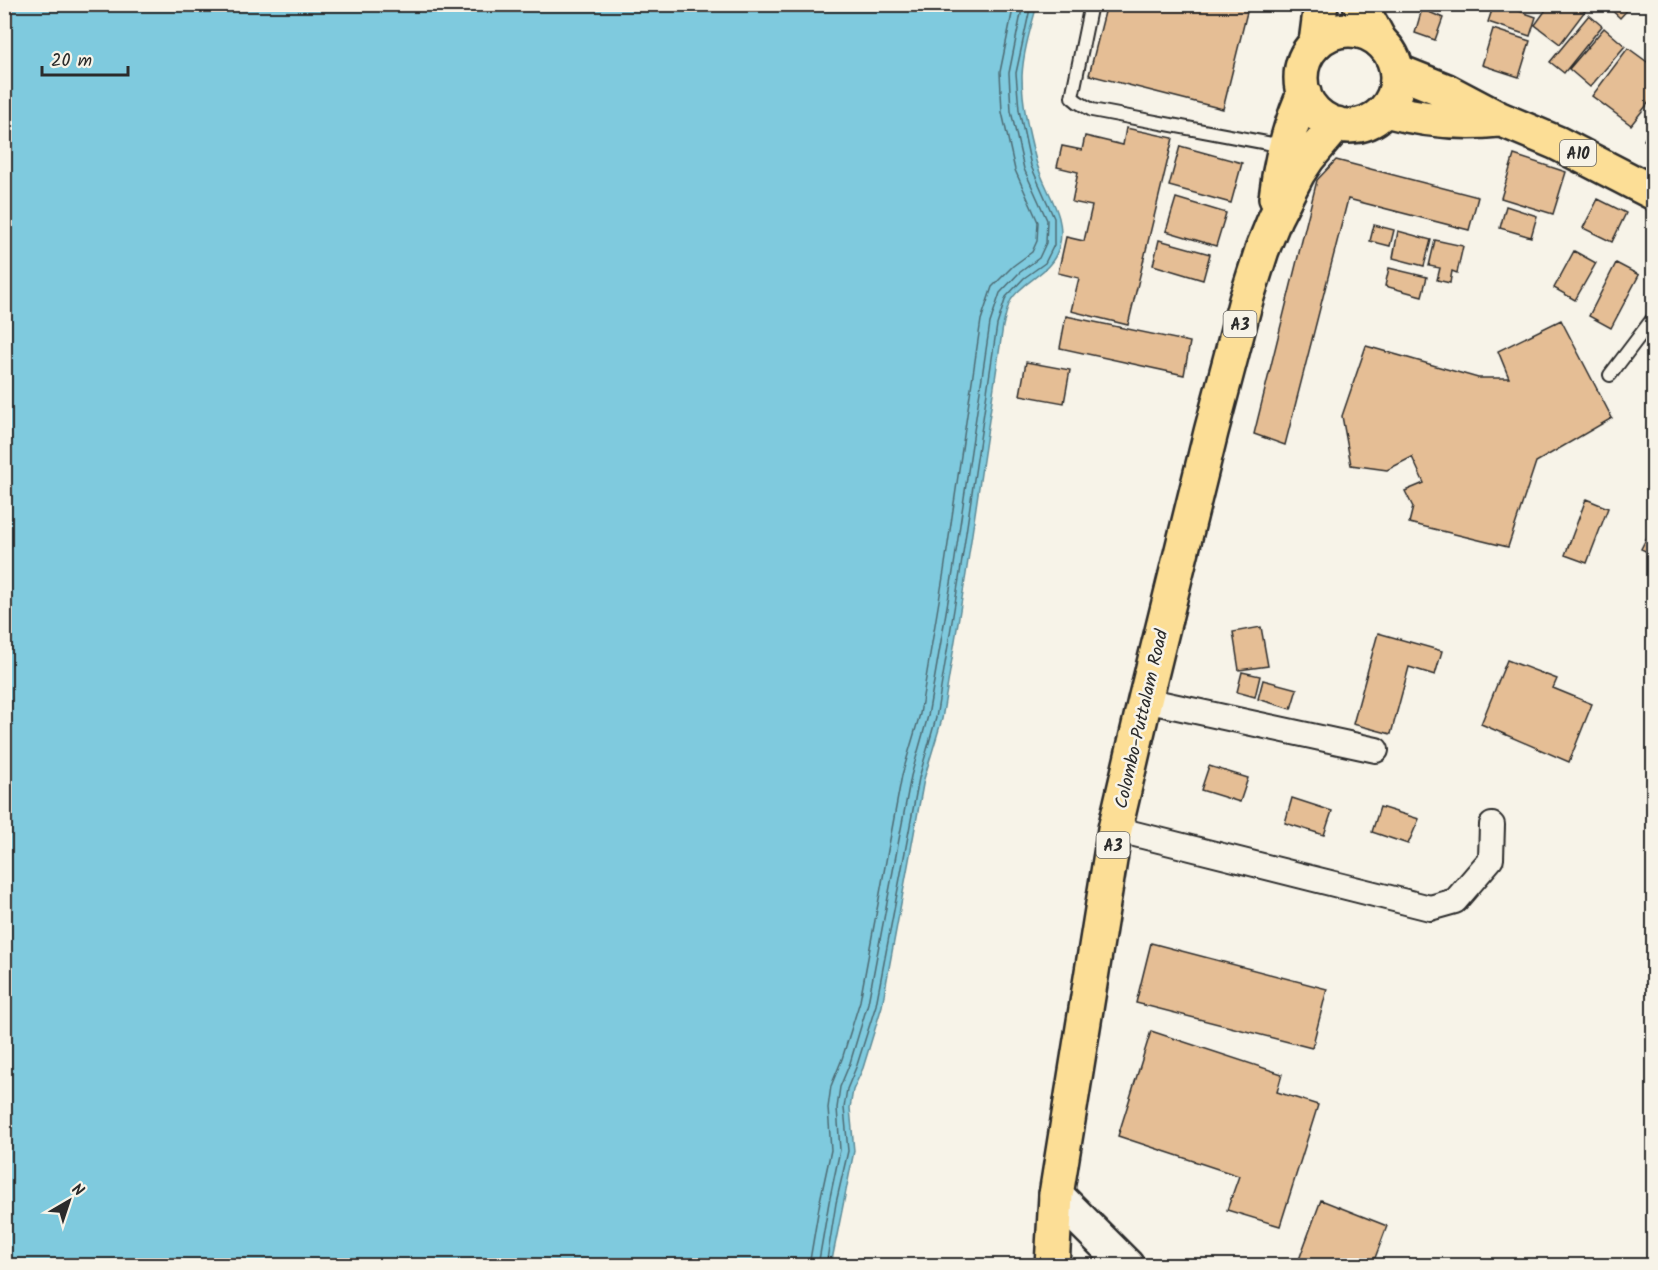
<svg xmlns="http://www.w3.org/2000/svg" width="1658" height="1270" font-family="Kalam,sans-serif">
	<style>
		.water { fill: #7fcade; stroke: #5d8a96; stroke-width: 1.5 }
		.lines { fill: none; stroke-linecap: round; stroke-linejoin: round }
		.shore { stroke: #4d6b73; stroke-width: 1.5 }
		.building { fill: #e5be95; stroke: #2b2b2b; stroke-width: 1.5 }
		.lane-casing { stroke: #2b2b2b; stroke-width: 16 }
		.street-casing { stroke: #2b2b2b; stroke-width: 28 }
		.secondary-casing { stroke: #2b2b2b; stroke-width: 38 }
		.primary-casing { stroke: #2b2b2b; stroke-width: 38 }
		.highway-casing { stroke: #2b2b2b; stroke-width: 38 }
		.lane { stroke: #f7f3e8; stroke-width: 12 }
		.street { stroke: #f7f3e8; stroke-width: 24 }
		.secondary { stroke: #f7f3e8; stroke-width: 33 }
		.primary { stroke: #fcde96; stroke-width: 33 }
		.highway { stroke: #fcde96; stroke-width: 33 }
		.labels { text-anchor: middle; stroke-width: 5; stroke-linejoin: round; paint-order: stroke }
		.shield { fill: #f7f3e8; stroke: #686764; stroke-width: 1.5 }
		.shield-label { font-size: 16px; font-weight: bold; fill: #2b2b2b }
		.street-label { font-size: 18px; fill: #2b2b2b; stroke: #f7f3e8 }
	</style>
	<rect width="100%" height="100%" fill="#f7f3e8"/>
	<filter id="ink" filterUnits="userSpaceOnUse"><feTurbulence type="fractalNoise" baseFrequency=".0167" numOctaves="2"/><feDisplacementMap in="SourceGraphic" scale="12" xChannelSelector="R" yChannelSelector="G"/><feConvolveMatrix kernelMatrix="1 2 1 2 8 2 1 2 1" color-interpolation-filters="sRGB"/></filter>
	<g filter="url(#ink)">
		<path class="water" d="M5,4L1037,5C1031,27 1023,52 1022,76C1022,105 1029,134 1036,161C1044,191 1068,215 1059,247C1051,275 1025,278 1011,300C1007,307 1005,318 1003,326L966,574L942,719L924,779L882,1006L863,1068L853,1090L850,1108L854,1151L831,1265H5Z"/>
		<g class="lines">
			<path class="shore" d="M809,1266L820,1201L831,1150L828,1108L831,1086L842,1059L860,1001L902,775L920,714L944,571L981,320L992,287L1013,266L1032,252L1037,241L1038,222L1015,170L1002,112L1000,72L1014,4
				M818,1266L829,1202L840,1150L837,1108L840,1087L850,1063L868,1003L911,776L928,716L953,572L990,323L1000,293L1019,273L1039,258L1046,243L1047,220L1024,169L1011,111L1009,73L1023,4
				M826,1266L836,1203L848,1151L844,1108L847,1089L857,1065L876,1005L919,778L936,718L960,573L997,325L1006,297L1024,278L1045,263L1054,245V218L1031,166L1019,110L1016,73L1031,4"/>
		</g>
		<path class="building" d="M1107,4H1249L1223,109L1089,75Z
			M1494,4H1516L1521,6L1519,11L1536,17L1530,36L1488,22Z
			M1550,4H1576L1585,11L1560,44L1535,25Z
			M1605,4H1631L1632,5L1620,18Z
			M1422,9L1443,18L1435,40L1415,33Z
			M1589,15L1602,26L1564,73L1550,62Z
			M1604,28L1625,46L1590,87L1569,69Z
			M1493,29L1530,41L1519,77L1482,65Z
			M1628,48L1654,67V96L1631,125L1592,96Z
			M1654,123V145L1644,140Z
			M1126,128L1173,138L1128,325L1071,311L1079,278L1058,273L1066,237L1084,241L1092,206L1072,202L1078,172L1057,167L1062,146L1082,150L1085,136L1123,145Z
			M1180,146L1242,163L1231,203L1169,186Z
			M1514,155L1566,172L1553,214L1501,198Z
			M1336,160L1478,197L1469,230L1348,199L1285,445L1254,434L1317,180Z
			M1176,198L1226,213L1216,246L1166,231Z
			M1598,199L1626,213L1612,242L1583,228Z
			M1506,206L1537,216L1531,237L1500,228Z
			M1374,225L1394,230L1390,246L1370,241Z
			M1398,231L1431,240L1424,266L1393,258Z
			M1159,240L1210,254L1203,280L1153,265Z
			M1435,240L1463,246L1457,273L1452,271L1450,283L1437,280L1440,268L1429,266Z
			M1574,251L1596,263L1575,300L1554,288Z
			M1616,263L1639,275L1611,328L1589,316Z
			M1389,268L1427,277L1422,296L1385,286Z
			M1066,316L1190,342L1184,375L1060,348Z
			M1561,320L1612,418L1536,462L1508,547L1409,523L1413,507L1405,491L1424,483L1412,457L1387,470L1351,465L1342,416L1366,346L1478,378H1509L1498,351Z
			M1026,362L1070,370L1064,403L1020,395Z
			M1586,499L1608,508L1587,563L1565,555Z
			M1650,531L1654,533V555L1641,549Z
			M1261,627L1268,666L1239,670L1233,632Z
			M1378,633L1442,651L1435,675L1409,667L1391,734L1353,724Z
			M1507,660L1557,679L1553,688L1592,704L1569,762L1481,724Z
			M1242,672L1260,676L1255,697L1237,692Z
			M1263,680L1297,689L1291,709L1258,699Z
			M1209,766L1248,778L1240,802L1201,790Z
			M1292,798L1332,811L1324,835L1285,823Z
			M1380,807L1419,819L1408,844L1372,832Z
			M1151,943L1327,989L1312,1048L1136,1003Z
			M1151,1031L1282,1074L1277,1092L1318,1105L1280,1226L1227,1210L1239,1176L1118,1136Z
			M1321,1200L1387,1226L1372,1266L1297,1265Z"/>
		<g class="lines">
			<defs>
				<path id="lane" d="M1091,4L1072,97L1078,102L1092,110L1283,146
					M1610,375L1654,317"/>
				<path id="street" d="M1145,700L1376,750
					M1115,829L1430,908L1455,901L1491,859L1492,825"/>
				<path id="secondary" d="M1056,1195L1127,1266"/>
				<path id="primary" d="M1360,4L1380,41
					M1316,43L1321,4"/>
				<path id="highway" d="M1301 78a48 48 0 1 1 96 0a48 48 0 1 1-96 0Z
					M1397,71L1447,91L1500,119L1557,143L1654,193
					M1385,110C1422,120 1460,124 1498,120
					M1276,198C1280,161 1289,128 1304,93
					M1052,1266L1056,1195L1115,829L1145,700L1211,432L1246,300L1262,250L1275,218L1298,173L1308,158L1337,124"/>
			</defs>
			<use href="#lane" class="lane-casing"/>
			<use href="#street" class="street-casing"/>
			<use href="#secondary" class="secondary-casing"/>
			<use href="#primary" class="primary-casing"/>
			<use href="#highway" class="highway-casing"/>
			<use href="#lane" class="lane"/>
			<use href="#street" class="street"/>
			<use href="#secondary" class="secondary"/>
			<use href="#primary" class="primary"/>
			<use href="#highway" class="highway"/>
		</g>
	</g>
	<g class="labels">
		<g class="shield">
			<rect x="1560" y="140" width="36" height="26" rx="4.5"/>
			<rect x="1223.5" y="311" width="33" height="26" rx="4.5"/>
			<rect x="1096.5" y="832" width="33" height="26" rx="4.5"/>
		</g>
		<g class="shield-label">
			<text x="1578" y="159">A10</text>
			<text x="1240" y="330">A3</text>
			<text x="1113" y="851">A3</text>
		</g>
		<g class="street-label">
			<text transform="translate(1141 719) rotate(-77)" y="6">Colombo-Puttalam Road</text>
		</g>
	</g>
	<rect width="1658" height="1270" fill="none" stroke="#f7f3e8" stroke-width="24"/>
	<rect x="12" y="12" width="1634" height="1246" fill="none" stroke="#2b2b2b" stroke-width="2" filter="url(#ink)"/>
	<g transform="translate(69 1201) rotate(39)" stroke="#f7f3e8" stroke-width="4.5" paint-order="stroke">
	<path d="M0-4.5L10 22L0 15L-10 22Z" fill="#2b2b2b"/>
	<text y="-9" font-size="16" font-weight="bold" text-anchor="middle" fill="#2b2b2b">N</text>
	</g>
	<path d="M42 66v9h86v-9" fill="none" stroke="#2b2b2b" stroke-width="3"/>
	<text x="51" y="66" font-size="18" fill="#2b2b2b" stroke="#f7f3e8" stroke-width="4.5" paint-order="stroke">20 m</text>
</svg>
